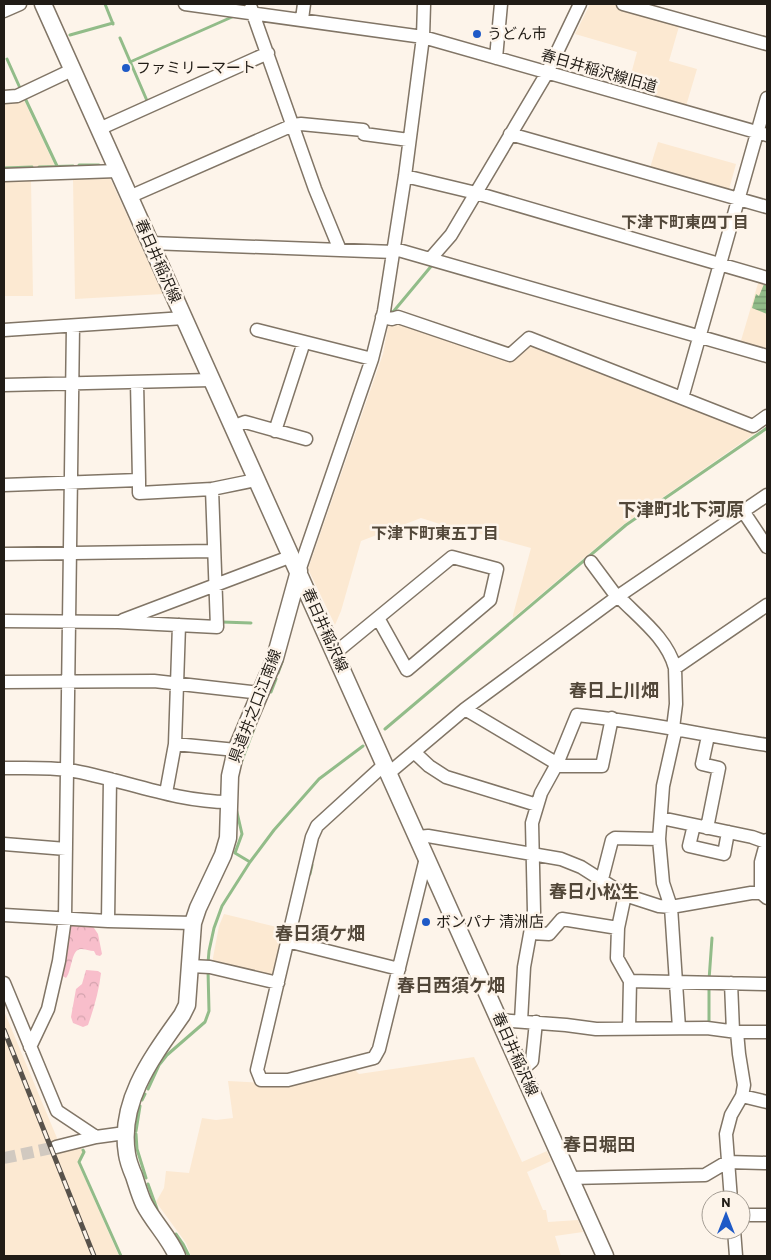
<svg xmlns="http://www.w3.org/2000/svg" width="771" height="1260" font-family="Barlow,'Noto Sans JP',sans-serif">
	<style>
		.built { fill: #fce9d2 }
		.forest { fill: url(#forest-crowns) }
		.water { fill: url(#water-rules) }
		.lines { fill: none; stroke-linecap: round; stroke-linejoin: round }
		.stream { stroke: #92bc89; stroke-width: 3 }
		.minor-tunnel { stroke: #d1c9c0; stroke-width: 12; stroke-dasharray: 12 6; stroke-linecap: butt }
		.minor-casing { stroke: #817566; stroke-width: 15 }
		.major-casing { stroke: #817566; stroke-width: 19 }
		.minor { stroke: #fff; stroke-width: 12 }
		.major { stroke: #fff; stroke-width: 16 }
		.rail-casing { stroke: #58524b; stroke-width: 5 }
		.rail { stroke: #fdf4ea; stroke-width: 3; stroke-dasharray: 9; stroke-linecap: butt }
		.poi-dot { fill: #1f5ac7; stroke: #fdf4ea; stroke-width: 2 }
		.labels { text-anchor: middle; stroke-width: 5; stroke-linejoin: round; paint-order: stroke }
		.poi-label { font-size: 15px; fill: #211c16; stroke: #fdf4ea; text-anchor: start }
		.street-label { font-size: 15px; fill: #211c16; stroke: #fdf4ea }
		.neighbourhood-label { font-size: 16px; font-weight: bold; fill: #524739; stroke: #fdf4ea }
		.quarter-label { font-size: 18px; font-weight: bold; fill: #524739; stroke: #fdf4ea }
	</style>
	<defs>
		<pattern id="forest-crowns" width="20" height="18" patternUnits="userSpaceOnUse" patternTransform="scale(1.25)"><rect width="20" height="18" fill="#f8becb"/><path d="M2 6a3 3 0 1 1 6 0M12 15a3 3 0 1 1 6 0" fill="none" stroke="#d4a3ae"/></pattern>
		<pattern id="water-rules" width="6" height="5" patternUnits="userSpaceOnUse" patternTransform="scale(1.25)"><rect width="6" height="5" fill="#92bc89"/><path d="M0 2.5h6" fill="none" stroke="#77986f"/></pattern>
	</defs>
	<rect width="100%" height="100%" fill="#fdf4ea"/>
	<path class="built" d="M590,4H614L680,23L669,61L697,69L686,106L627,89L637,52L575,34Z
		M22,96L55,166L4,167V99Z
		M658,142L736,164L728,193L649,171Z
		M110,178L163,294L75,299L73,179Z
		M31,180L33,296H4V181Z
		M759,280L767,282V352L740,344Z
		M394,321L511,361L527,346L536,344L757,432L623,525L513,618V615L531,548L466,530L465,532L421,518L361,541L341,611L335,625L308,569L383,354L388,326Z
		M224,914L285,929L275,976L270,978L212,963L219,926Z
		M4,1011L62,1150L81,1147L83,1152L78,1163L119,1256H4Z
		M474,1057L522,1162L547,1151L551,1161L527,1172L543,1210H546L548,1222L578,1220L583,1232L555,1236L561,1256H191L186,1243L156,1202L164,1188L166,1171L189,1173L202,1118L216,1120L233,1118L228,1081L288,1084L352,1067L359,1074Z"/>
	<path class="forest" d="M73,924L92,925L98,934L102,954L100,956L96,955L94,951C90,951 85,949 81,949C71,949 72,971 66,978L61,975L69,926Z
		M86,970L98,971L101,973C99,991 94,1008 88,1025L83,1027L73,1023L71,1017L76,989L82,984Z"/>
	<path class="water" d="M764,284L767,286V314L752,308L756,294L759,296Z"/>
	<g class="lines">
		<path class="stream" d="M105,4L113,24
			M70,35L113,23
			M120,38L148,103
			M7,59L20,88
			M130,62L232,17
			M24,96L57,166
			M79,165H99
			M39,167L73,166
			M4,168L32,167
			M390,311L393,312L433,264
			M222,622L251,623
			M278,673L282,662
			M271,692L276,679
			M385,729L626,525L767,428
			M241,763L255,726
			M236,808L242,834L235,853L250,862
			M310,874L312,865
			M208,963L209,951L214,928L222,906L250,862L274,830L319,779L363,746
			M709,980L712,938
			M709,986V1025
			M148,1089L159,1065L167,1055L205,1022L209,1011L208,970
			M142,1100L145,1094
			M136,1131L140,1106
			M136,1134L137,1149L146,1178
			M83,1150L84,1152L79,1162L121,1256
			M148,1184L157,1209
			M176,1234L183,1244L189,1256"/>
		<path class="minor-tunnel" d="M4,1158L56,1147"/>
		<defs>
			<path id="minor" d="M185,4L423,37L767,135
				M623,4L767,44
				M251,8L315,189L340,250
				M4,11L20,4
				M302,19L304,4
				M496,58L501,4
				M4,97L17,96L72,70
				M99,129L268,53
				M510,134L767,207
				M4,175L117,171
				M405,176L476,193L767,278
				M129,197L293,125L301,124L363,130L364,134L409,140
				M150,243L394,252
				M395,249L767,356
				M431,258L451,235L547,73L580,4
				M382,317L392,319L398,317L510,355L529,338L753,426L767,416
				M4,330L184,318
				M257,330L372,359
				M137,382L139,480
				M4,385L211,380
				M682,398L767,98
				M232,427L245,422L306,439
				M275,431L304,342
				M4,485L139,480V493L212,489L256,480
				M743,511L767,547
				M4,554L214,551
				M591,562L617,597
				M299,571L372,359L384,311L405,176L423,37L424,4
				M618,596C639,618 667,638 675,668
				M123,620L292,556
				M4,621L118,622L217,627L212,489
				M335,653L452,557L497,569L490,600L407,670L378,618
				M4,682L154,681L261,693
				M465,709L561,766H602L612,718
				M673,728L676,704L675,668L767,605
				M676,728L663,786L659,839L663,883L671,907L679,1028
				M175,744L236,750
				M414,752L429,766L446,777L537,805
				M385,764L317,826L312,837L257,1070L261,1080H288L374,1058L379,1049L426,858
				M4,768C25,768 48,767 69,770C122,779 174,802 229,802
				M389,773L465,709L617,597L767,495
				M166,793L175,744L179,625
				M661,818L752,837L766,842
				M694,825L689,846L724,854L728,832
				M707,828L719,768L702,764L708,736
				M418,837L428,836L561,859L581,867L625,895L659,906L671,907L751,893H761L767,898
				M4,844L66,849
				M602,879L612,840L615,838L659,839
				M761,893V862L767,840
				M625,895L618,928L617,958L630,981L629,1029
				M4,915L108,921L193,923
				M108,921L110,779
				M531,933L549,934L562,919L618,928
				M287,941L399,969
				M190,966L210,967L278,983
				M630,981L767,984
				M4,983L57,1111L96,1137
				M731,983L733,1031
				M499,1020L566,1025L596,1029L707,1028L737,1032L739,1054L744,1085L742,1096L731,1115L726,1134L731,1200
				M521,1021L524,967L534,912L532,823L541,793L557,764L577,715C641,721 703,735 767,745
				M737,1032H767
				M30,1047L48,1009L59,961L65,918L73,326
				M522,1070L532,1061L536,1022
				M742,1096L767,1102
				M56,1147L96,1137L125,1133
				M570,1178L705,1175L727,1162L767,1163
				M741,1215H767
				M734,1230L736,1256"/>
			<path id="major" d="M43,4L605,1256
				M177,1256C169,1237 154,1223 144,1204C140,1196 137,1185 134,1176C131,1169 128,1161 127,1154C118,1101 153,1056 182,1015L187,1005L193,923L198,908L223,855L228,838L230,776L236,750L275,658L299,571"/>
		</defs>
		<use href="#minor" class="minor-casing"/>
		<use href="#major" class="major-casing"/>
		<use href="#minor" class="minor"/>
		<use href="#major" class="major"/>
		<defs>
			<path id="rail" d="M4,1030L94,1256"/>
		</defs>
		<use href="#rail" class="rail-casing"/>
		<use href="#rail" class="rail"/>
	</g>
	<g class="poi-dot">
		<circle cx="477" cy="34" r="5"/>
		<circle cx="126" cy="68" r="5"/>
		<circle cx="426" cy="922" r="5"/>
	</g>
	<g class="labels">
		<g class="poi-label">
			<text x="487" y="39">うどん市</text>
			<text x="136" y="73">ファミリーマート</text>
			<text x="436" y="927">ボンパナ 清洲店</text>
		</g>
		<g class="street-label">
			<text transform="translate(599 71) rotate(16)" y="5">春日井稲沢線旧道</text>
			<text transform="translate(158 261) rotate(66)" y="5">春日井稲沢線</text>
			<text transform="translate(325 630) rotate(66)" y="5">春日井稲沢線</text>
			<text transform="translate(255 706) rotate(-69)" y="5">県道井之口江南線</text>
			<text transform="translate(515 1054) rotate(66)" y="5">春日井稲沢線</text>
		</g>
		<g class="neighbourhood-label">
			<text x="685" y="228">下津下町東四丁目</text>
			<text x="435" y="539">下津下町東五丁目</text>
		</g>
		<g class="quarter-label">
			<text x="681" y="516">下津町北下河原</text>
			<text x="614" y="697">春日上川畑</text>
			<text x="594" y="898">春日小松生</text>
			<text x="320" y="940">春日須ケ畑</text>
			<text x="451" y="992">春日西須ケ畑</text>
			<text x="599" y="1151">春日堀田</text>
		</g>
	</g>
	<rect width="771" height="1260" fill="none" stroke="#211c16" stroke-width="10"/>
	<g transform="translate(726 1215)"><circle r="24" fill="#fdf4ea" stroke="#a59e95"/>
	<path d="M0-4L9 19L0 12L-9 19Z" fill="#1f5ac7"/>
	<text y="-8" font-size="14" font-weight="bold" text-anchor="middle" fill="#211c16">N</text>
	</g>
</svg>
